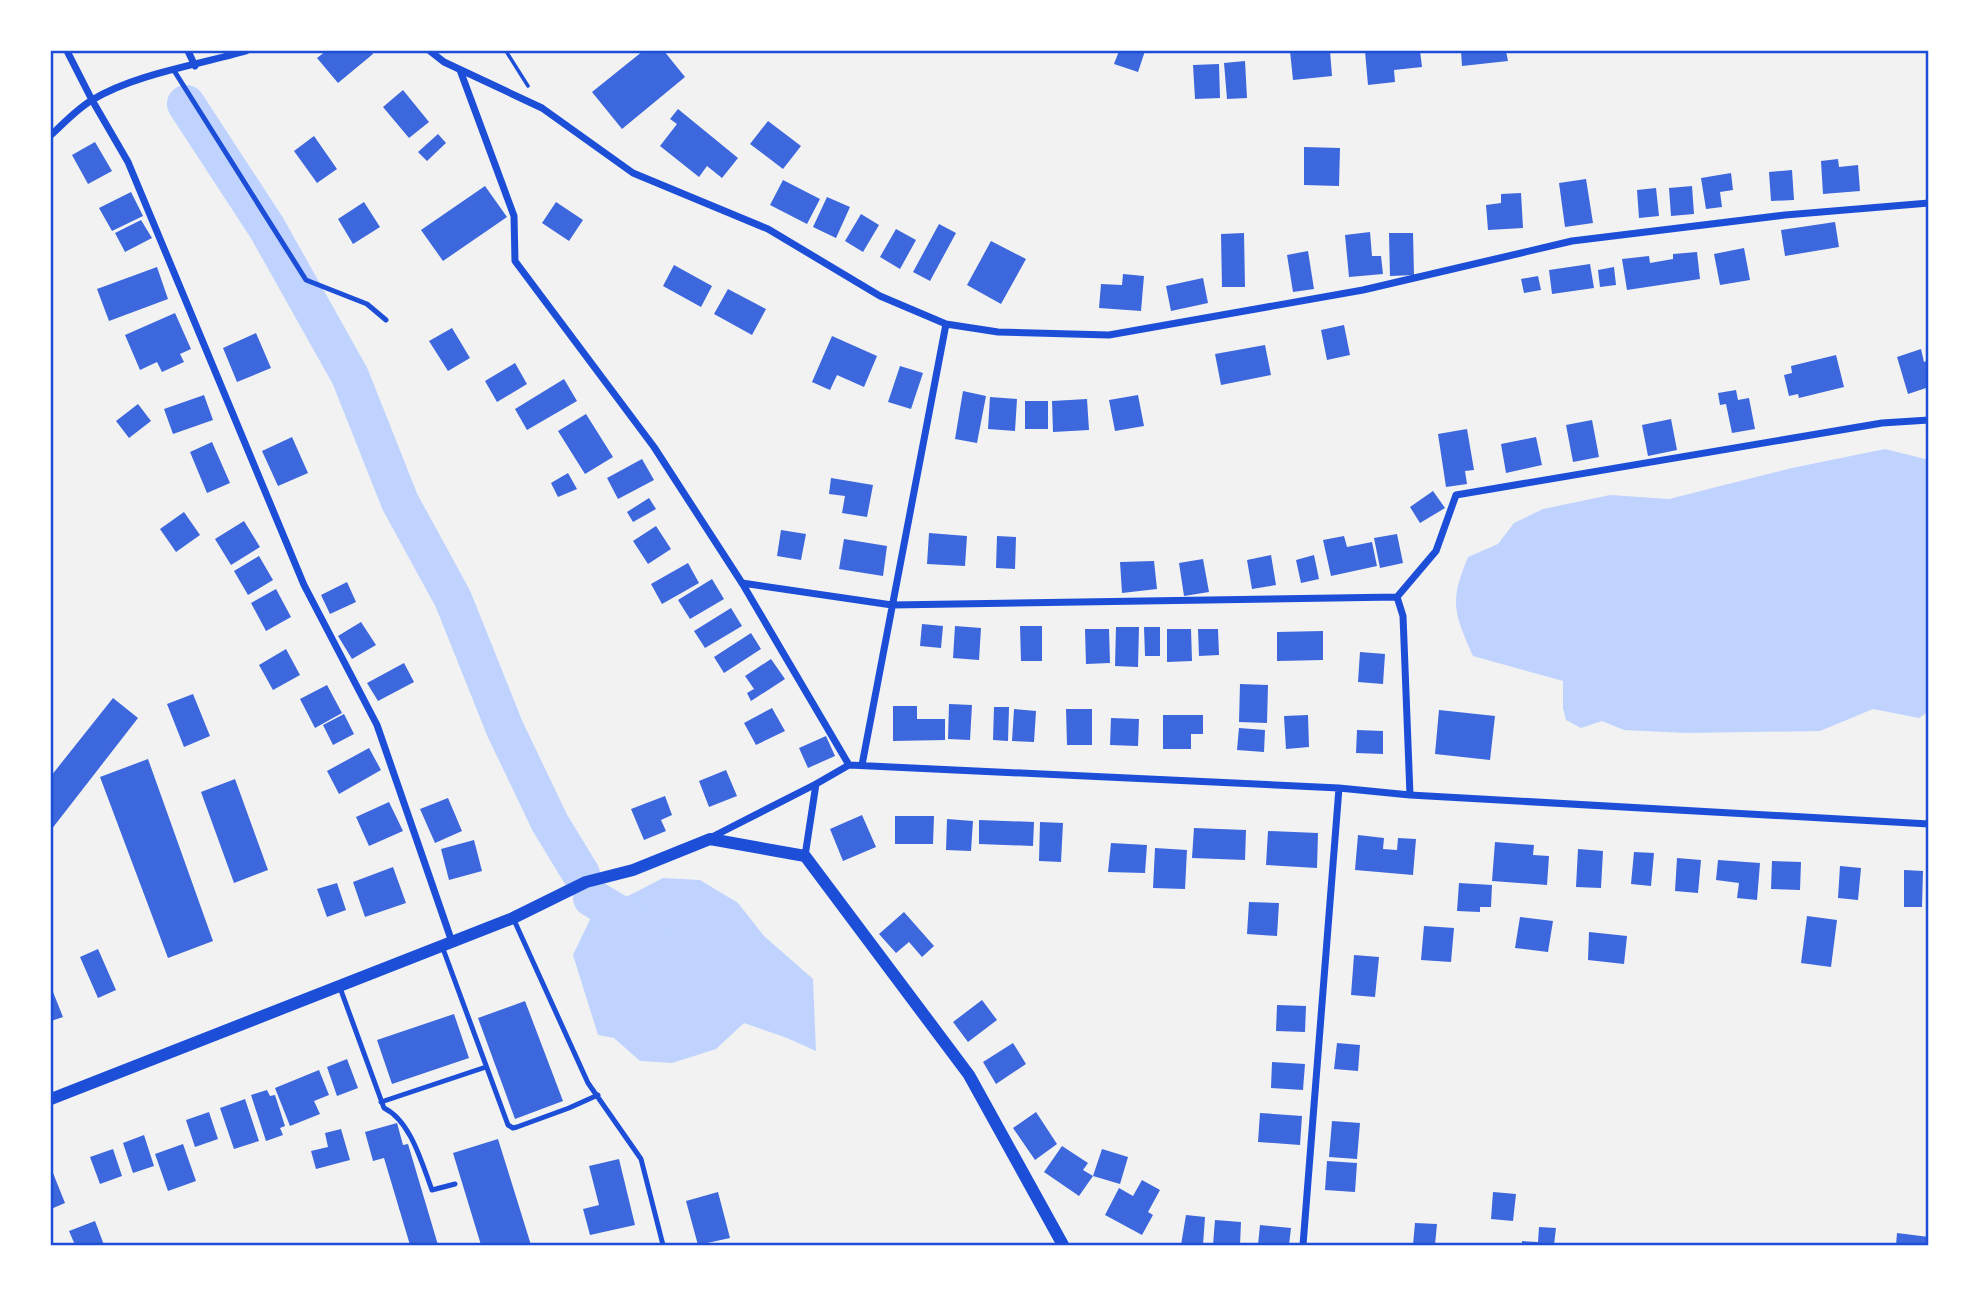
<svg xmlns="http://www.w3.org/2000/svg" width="1980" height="1296" font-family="'IBM Plex Serif',serif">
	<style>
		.water { fill: #bfd3fe }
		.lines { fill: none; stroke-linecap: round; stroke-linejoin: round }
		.river { stroke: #bfd3fe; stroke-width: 38 }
		.building { fill: #3d67dc }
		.path { stroke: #1d4ed8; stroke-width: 3.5 }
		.service { stroke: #1d4ed8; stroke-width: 5 }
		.minor { stroke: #1d4ed8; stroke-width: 7 }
		.tertiary { stroke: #1d4ed8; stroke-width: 12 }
		.neatline { fill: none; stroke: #1d4ed8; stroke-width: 2.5 }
	</style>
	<rect width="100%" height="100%" fill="#f2f2f2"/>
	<path class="water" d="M1885,449L1929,460V711L1919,718L1873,709L1820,731L1686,733L1624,730L1602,721L1581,728L1566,720L1563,708V681L1473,656C1454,612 1449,603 1468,557L1498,544L1514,523L1543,509L1610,495L1669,499L1792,468Z
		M663,878L700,880L738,903L764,936L813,979L816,1051L787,1038L744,1023L716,1049L672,1063L640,1061L614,1038L598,1035L573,955L596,907L630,895Z"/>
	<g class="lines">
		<path class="river" d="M186,104L267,228L350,376L400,502L453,599L505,729L550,823L581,874
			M592,898L648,931"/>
	</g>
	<path class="building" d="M326,51H371L373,54L338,83L317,58Z
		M643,51H664L685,77L622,129L592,92Z
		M1119,51H1145L1138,72L1114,64Z
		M1290,51H1330L1332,76L1293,80Z
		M1365,51H1420L1422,67L1394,70L1395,82L1368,85Z
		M1461,51H1506L1508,61L1462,66Z
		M1245,61L1247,98L1227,99L1224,63Z
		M1219,64L1220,98L1195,99L1193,65Z
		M403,90L429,122L409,138L383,107Z
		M678,109L738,158L722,178L707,166L699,177L660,146L677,124L670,119Z
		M768,121L801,146L783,169L750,144Z
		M438,134L446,143L427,161L418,152Z
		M314,136L337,169L317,183L294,151Z
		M95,142L112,171L88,184L72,155Z
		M1304,147L1340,148L1339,186L1304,185Z
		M1838,159L1839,167L1858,165L1860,191L1823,194L1821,161Z
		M1792,170L1794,200L1771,201L1769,172Z
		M1731,173L1733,190L1720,192L1722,207L1706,209L1701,178Z
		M1586,179L1593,223L1565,227L1559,183Z
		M783,180L820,199L807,224L770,205Z
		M485,186L507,217L443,261L421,230Z
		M1692,186L1694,214L1671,216L1669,188Z
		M1656,188L1659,216L1639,218L1637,190Z
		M131,192L143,216L112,231L99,208Z
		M1521,193L1523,228L1488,230L1486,205L1501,203V194Z
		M827,197L850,207L836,238L813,227Z
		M364,202L380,227L353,244L338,219Z
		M556,202L583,220L569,241L542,223Z
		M861,214L879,225L863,252L845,241Z
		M141,220L152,238L125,252L115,233Z
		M1835,222L1839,247L1785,256L1781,230Z
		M939,224L956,233L930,281L913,272Z
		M896,229L916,240L900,269L880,257Z
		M1370,232L1372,256H1381L1383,274L1349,277L1345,235Z
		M1244,233L1245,287H1222L1221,234Z
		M1389,233H1413L1414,275L1390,276Z
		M991,241L1026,259L1001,304L967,285Z
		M1744,248L1750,280L1720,285L1714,254Z
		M1308,251L1314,289L1293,292L1287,255Z
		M1697,252L1700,279L1627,290L1622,259L1649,256L1650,263L1673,259V254Z
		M1590,264L1594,288L1552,294L1549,270Z
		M674,265L712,286L701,307L663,286Z
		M157,267L168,299L109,321L97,289Z
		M1614,267L1616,285L1600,287L1598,270Z
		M1123,274L1144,276L1141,311L1099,308L1101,284L1122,285Z
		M1538,276L1541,290L1524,293L1521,279Z
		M1203,278L1208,303L1171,311L1166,286Z
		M728,289L766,309L752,335L714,314Z
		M175,313L191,349L180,354L184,362L162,372L157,362L140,370L125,335Z
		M1344,325L1350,355L1327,360L1321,330Z
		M452,328L470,358L448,371L429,341Z
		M256,333L271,368L237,382L223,348Z
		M832,336L877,356L864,387L837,375L830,390L812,382Z
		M1265,345L1271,375L1221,385L1215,354Z
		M1921,349L1924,362L1929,360V387L1908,394L1897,357Z
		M1836,355L1844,387L1799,398L1798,394L1789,396L1784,375L1792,373L1791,366Z
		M515,363L527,384L497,402L485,381Z
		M900,366L923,373L911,409L888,402Z
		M564,379L577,401L527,430L515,409Z
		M1736,390L1738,400L1749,398L1755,429L1732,433L1726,404L1720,405L1718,393Z
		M963,391L986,396L977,443L955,439Z
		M204,395L213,420L173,434L164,409Z
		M1138,395L1144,426L1115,431L1109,400Z
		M990,397L1017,399L1015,431L988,429Z
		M1087,399L1089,430L1053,432L1052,401Z
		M1025,401H1048V429H1025Z
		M138,404L151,421L129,438L116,421Z
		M586,414L613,457L585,474L558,431Z
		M1671,419L1677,450L1648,456L1642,425Z
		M1592,420L1599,457L1573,462L1566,425Z
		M1467,429L1474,470L1465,471L1467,484L1446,487L1438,434Z
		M292,437L308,473L278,486L262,451Z
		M1536,437L1542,465L1506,473L1501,444Z
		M212,442L230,483L207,493L190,452Z
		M642,459L654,480L618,499L607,478Z
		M568,473L577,489L558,497L551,483Z
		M831,478L873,485L867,517L842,513L845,496L829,494Z
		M1433,491L1445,508L1420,523L1410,507Z
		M649,498L656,509L633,522L627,512Z
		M184,512L200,535L176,552L160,529Z
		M244,521L260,547L231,565L215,539Z
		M656,526L671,549L648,564L633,541Z
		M781,530L806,534L801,560L777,556Z
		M929,533L967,536L965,566L927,564Z
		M1397,534L1403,563L1380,568L1374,538Z
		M997,536L1016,537L1015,569L996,568Z
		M1344,536L1347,547L1372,542L1377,566L1331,576L1323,540Z
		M844,539L887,546L883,576L839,569Z
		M1271,555L1276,585L1252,589L1247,560Z
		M1314,555L1319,579L1301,583L1296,560Z
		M259,556L273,580L248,595L234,571Z
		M1203,559L1209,592L1184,596L1179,563Z
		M1154,561L1157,589L1122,593L1120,562Z
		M688,563L699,583L662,604L651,584Z
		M712,579L724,599L690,619L678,600Z
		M347,582L356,602L330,614L321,595Z
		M276,589L291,617L266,631L251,603Z
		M731,608L742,626L705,648L694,631Z
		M361,622L376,645L352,659L338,636Z
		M922,624L943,626L941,648L920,646Z
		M955,626L981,628L979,660L953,658Z
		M1020,626H1042V661H1021Z
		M1116,627H1139L1138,667L1115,666Z
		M1144,627H1160V656H1145Z
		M1085,629H1109L1110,663L1086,664Z
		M1167,629H1191L1192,661L1167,662Z
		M1198,629H1218L1219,655L1199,656Z
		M1323,631V660L1277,661V632Z
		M751,633L761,649L724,673L714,657Z
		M286,649L300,675L273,690L259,665Z
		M1360,652L1385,654L1383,684L1358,682Z
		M771,659L785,679L751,701L747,693L754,689L745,676Z
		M404,663L414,682L378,701L367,683Z
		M1240,684L1268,685L1267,723L1239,722Z
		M327,685L342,713L315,728L300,699Z
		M193,694L210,736L184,747L167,704Z
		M113,698L138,718L51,830V776Z
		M949,704L972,705L970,740L948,739Z
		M893,706H917V719H945V740L893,741Z
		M994,707H1009L1008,741L993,740Z
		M772,708L785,731L756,745L744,723Z
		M1014,709L1036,711L1034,742L1012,741Z
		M1066,709H1092V745H1067Z
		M1439,710L1495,716L1490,760L1435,754Z
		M344,714L354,734L333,745L323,725Z
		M1163,715H1203V734H1191V749H1163Z
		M1308,715L1309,747L1286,749L1284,716Z
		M1111,718L1139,719L1138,746L1110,745Z
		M1239,728L1265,730L1264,752L1237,750Z
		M1357,730L1383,731V754L1356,753Z
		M826,736L835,756L808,768L799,748Z
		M369,748L381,770L339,794L327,771Z
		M148,759L213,941L168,958L100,777Z
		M726,770L737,796L709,807L699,781Z
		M235,779L268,870L234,883L201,792Z
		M665,796L672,815L661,820L666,831L644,840L631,809Z
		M448,798L462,831L435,843L420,809Z
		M389,802L403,831L369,846L356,817Z
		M862,815L876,847L843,861L830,829Z
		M895,816H934L933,844H895Z
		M947,819L973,821L971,851L946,850Z
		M979,820L1034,822L1033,846L979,844Z
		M1040,822L1063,823L1061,862L1039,861Z
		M1194,828L1246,830L1245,860L1192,858Z
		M1268,831L1318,833L1317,868L1266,865Z
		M1358,835L1384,838L1383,849L1397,850L1398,838L1416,839L1413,875L1355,870Z
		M474,840L482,871L449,880L441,849Z
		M1495,842L1534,845L1533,855L1549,856L1547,885L1492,881Z
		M1111,843L1147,845L1145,873L1108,872Z
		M1155,848L1187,850L1185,889L1153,888Z
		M1578,849L1603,851L1601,888L1576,887Z
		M1634,852L1654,853L1651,886L1631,884Z
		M1677,858L1701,860L1698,893L1675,891Z
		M1718,860L1760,863L1757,900L1737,898L1739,883L1716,880Z
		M1772,861L1801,862L1800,890L1771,889Z
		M1840,866L1861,868L1858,900L1838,898Z
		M393,867L406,903L365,917L353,882Z
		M1904,870L1923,871L1922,907H1904Z
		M337,883L346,910L327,917L317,889Z
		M1459,883L1492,885L1491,907H1480V912L1457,911Z
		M1249,902L1279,903L1277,936L1247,934Z
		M904,912L934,946L922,957L909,942L896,953L879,934Z
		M1807,916L1837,920L1831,967L1801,963Z
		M1520,917L1553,921L1548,952L1515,948Z
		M1424,926L1454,928L1451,962L1421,960Z
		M1589,932L1627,936L1624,964L1588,960Z
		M98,949L116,990L98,998L80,957Z
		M1354,955L1379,957L1375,997L1351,995Z
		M53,992L63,1017L51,1021V993Z
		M982,1000L997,1020L968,1042L953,1022Z
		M525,1001L563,1101L515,1119L478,1018Z
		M1277,1005L1306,1006L1305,1032L1276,1031Z
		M454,1014L469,1058L392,1084L377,1040Z
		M1013,1043L1026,1064L996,1084L983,1062Z
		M1337,1043L1360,1045L1358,1071L1334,1069Z
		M347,1059L358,1088L337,1096L327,1067Z
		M1272,1062L1305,1064L1303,1090L1271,1088Z
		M319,1070L329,1095L314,1101L320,1114L290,1126L275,1088Z
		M267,1090L270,1096L275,1095L285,1126L280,1128L283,1135L266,1141L251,1095Z
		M245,1099L259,1141L234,1149L220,1108Z
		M209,1112L218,1139L195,1147L186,1120Z
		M1036,1112L1057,1144L1035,1160L1013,1128Z
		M1260,1113L1302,1116L1300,1145L1258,1142Z
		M1332,1121L1360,1123L1357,1159L1329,1157Z
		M397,1123L403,1145L408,1144L438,1245H410L384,1158L373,1161L365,1132Z
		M341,1129L350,1160L316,1169L311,1151L328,1147L325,1133Z
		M144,1135L154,1166L133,1173L123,1143Z
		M498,1139L531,1245H481L453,1153Z
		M183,1144L196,1181L168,1191L155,1154Z
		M1062,1146L1088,1163L1083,1170L1093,1176L1102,1149L1128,1157L1120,1184L1093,1176L1079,1196L1044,1172Z
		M113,1149L122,1176L100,1184L90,1157Z
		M619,1159L635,1225L590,1235L583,1209L599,1205L589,1166Z
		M1327,1161L1357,1163L1355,1192L1325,1190Z
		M51,1168L65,1203L51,1209Z
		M1142,1180L1160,1190L1148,1212L1153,1215L1142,1235L1105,1215L1119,1188L1133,1196Z
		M718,1192L730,1238L698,1245L686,1201Z
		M1493,1192L1516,1194L1513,1221L1491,1219Z
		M1186,1215L1205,1217L1203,1245H1181Z
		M1215,1220L1241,1222L1240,1245H1213Z
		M95,1221L104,1245H75L69,1231Z
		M1415,1223L1437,1224L1435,1245H1413Z
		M1260,1225L1291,1228L1289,1245H1258Z
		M1539,1227L1556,1228L1554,1245H1522V1241L1538,1242Z
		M1897,1233L1929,1237V1245H1896Z"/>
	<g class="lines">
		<path class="path" d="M506,51L528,86"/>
		<path class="service" d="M173,69L306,280L367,304L386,320
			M514,920L588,1083L641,1159L663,1245
			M442,946L508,1125L513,1128L517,1127L569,1108L598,1095
			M339,985L384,1108C411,1121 422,1164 432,1190L455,1184
			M381,1102L486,1067"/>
		<path class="minor" d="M67,51L92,100L128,162L304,585L377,725L452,942
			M188,51L195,66
			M430,51L444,62L542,108L633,173L768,229L880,296L946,324L998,332L1109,335L1363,290L1572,241L1785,215L1929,203
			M460,70L514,216L515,261L654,447L742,583L849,765
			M51,135C64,123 77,109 92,100C135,74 197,65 246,51
			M742,583L892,605L1397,597L1403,616L1410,795
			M1397,597L1436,551L1456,495L1882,423L1929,420
			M862,765L946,324
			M710,838L816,784L849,765L1339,788L1410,795L1929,824
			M805,856L816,784
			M1303,1245L1339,788"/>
		<path class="tertiary" d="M51,1099L513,918L586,882L633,870L710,839L805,856L969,1075L1063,1245"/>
	</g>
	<rect width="1980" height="1296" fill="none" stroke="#ffffff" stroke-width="105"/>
	<rect x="52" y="52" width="1875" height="1192" class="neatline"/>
</svg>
